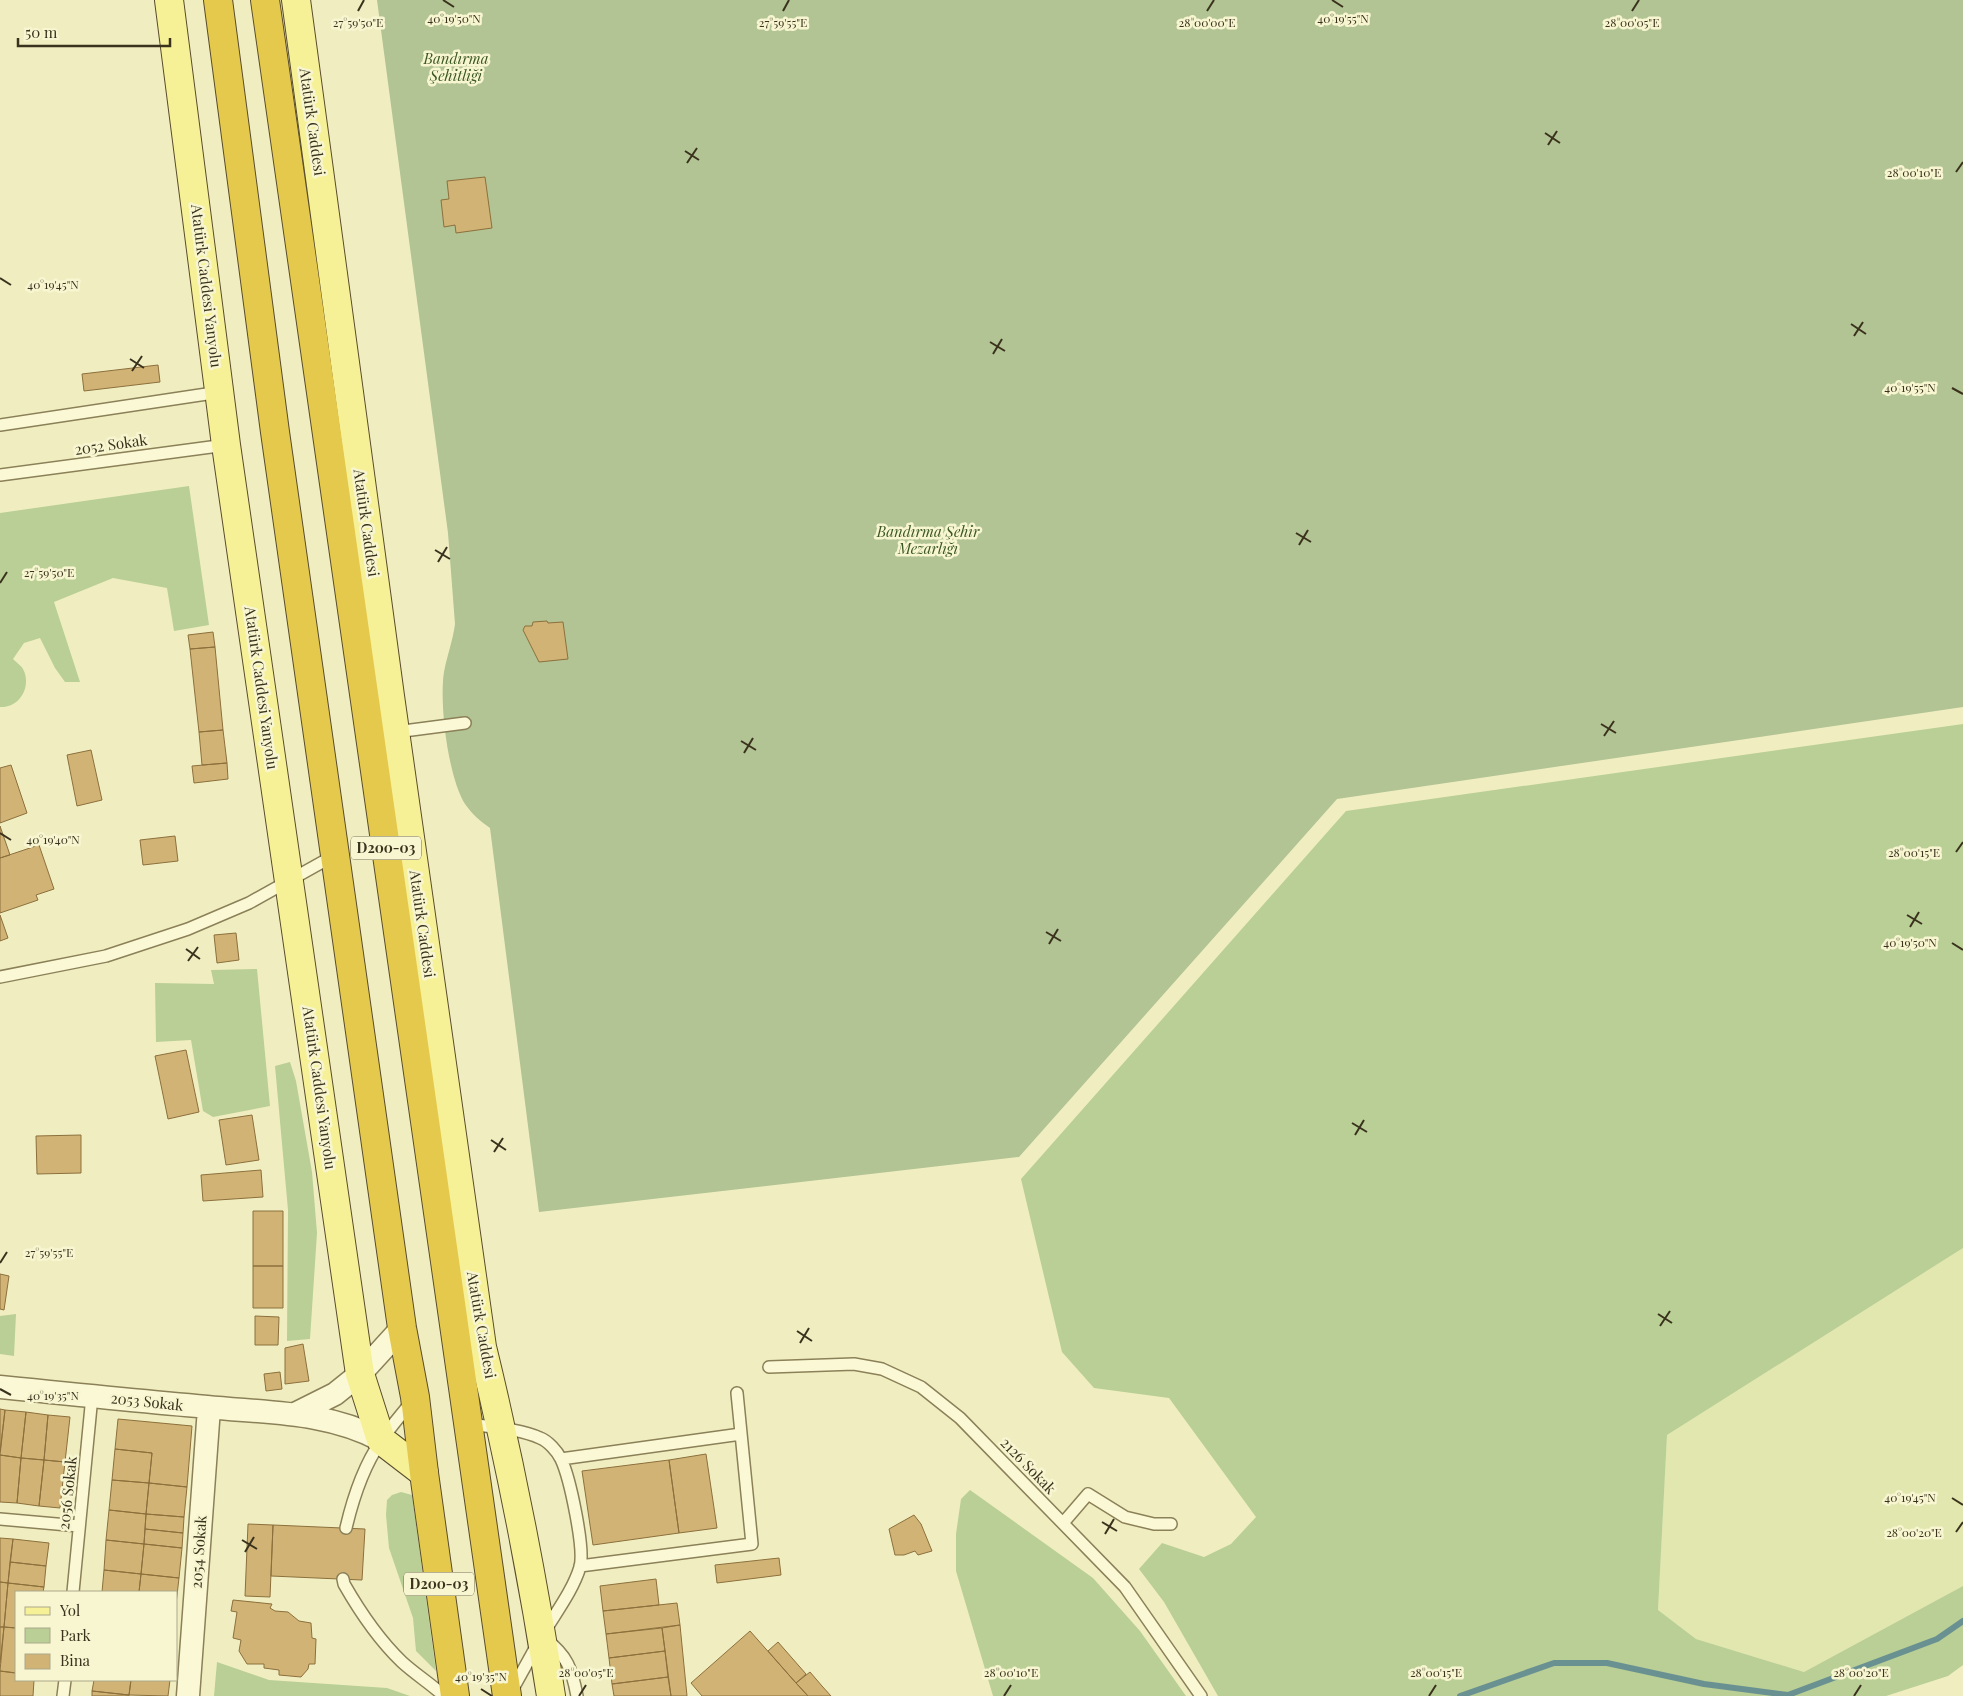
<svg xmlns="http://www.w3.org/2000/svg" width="1963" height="1696" font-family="'Playfair Display',serif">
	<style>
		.farmland { fill: #e1e7ae }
		.green { fill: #b9cf95 }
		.cemetery { fill: #b2c394 }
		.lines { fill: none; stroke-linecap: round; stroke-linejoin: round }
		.stream { stroke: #6a9191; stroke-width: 6 }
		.building { fill: #d1b375; stroke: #8c703c }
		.lane-casing { stroke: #8b8058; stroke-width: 14 }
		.street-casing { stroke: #8b8058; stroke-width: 25 }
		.primary-casing { stroke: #594c2c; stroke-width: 30 }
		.highway-casing { stroke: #594c2c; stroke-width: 30 }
		.lane { stroke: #fbf9d5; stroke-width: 11 }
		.street { stroke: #fbf9d5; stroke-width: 22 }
		.primary { stroke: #f6f197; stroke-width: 28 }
		.highway { stroke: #e5c94d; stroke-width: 28 }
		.ticks { fill: none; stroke: #3a321d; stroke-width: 2 }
		.labels { text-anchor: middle; stroke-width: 5; stroke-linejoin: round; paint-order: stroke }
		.shield { fill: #f7f6d1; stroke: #736d53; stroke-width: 1 }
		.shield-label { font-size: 14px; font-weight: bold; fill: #3a321d }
		.park-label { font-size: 15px; font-style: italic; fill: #3c5822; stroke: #f7f6d1 }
		.street-label { font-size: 15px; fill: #3a321d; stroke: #f7f6d1 }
		.ticks-label { font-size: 12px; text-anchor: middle; fill: #3a321d; stroke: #f7f6d1; stroke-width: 5; stroke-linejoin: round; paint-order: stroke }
	</style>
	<rect width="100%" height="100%" fill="#f0eec1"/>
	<path class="farmland" d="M1963,1248V1586L1804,1672L1696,1639L1658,1610L1667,1435Z"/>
	<path class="green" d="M189,486L209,625L174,631L167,588L113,578L54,602L80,682H65L55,668L40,638L24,643L13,659C17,663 22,666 24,671C31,688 19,708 0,707V513Z
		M1963,724V1248L1667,1435L1658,1610L1696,1639L1804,1672L1963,1586V1665L1948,1676L1886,1696H1218L1164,1602L1139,1569L1162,1543L1204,1557L1231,1544L1256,1517L1169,1398L1094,1388L1062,1352L1021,1179L1346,811Z
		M257,969L270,1106L213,1117L203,1111L191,1040L156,1042L155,983L214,984L211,970Z
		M290,1062L296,1081L312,1172L317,1233L310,1339L287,1341L288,1210L275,1066Z
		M16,1314L14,1356L0,1354V1316Z
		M970,1490L1093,1578L1140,1631L1186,1696H993L956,1571V1534L961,1499Z
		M401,1492L412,1495L436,1671L416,1651L413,1618L389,1548L386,1515L387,1500L392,1495Z
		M217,1662L269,1680L387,1688L410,1696H214Z"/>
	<path class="cemetery" d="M377,0H1963V707L1337,799L1019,1157L539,1212L490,828C480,821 472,814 465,804C448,777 439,703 444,672C447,656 453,640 455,624L448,533Z"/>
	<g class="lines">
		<path class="stream" d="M1460,1696L1554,1663H1607L1704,1684L1788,1695L1937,1639L1963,1621"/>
	</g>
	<path class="building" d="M485,177L492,228L456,233L455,225L444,227L441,200L449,199L447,181Z
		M158,365L160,382L84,391L82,374Z
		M547,621L548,623L563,622L568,659L539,662L523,630L525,626H532L533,622Z
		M213,632L215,647L190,649L188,635Z
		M215,647L223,730L199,732L190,649Z
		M223,730L227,763L202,765L199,732Z
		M91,750L102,800L77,806L67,755Z
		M227,763L228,779L194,783L192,766Z
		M11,765L27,813L0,823V768Z
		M0,826L10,855L0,858Z
		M175,836L178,861L143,865L140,840Z
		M39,845L54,889L36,895L38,900L0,913V858Z
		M0,915L8,938L0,941Z
		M236,933L239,960L217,963L214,935Z
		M186,1050L199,1112L168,1119L155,1056Z
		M252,1115L259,1160L226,1165L219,1120Z
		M81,1135V1173L37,1174L36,1136Z
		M261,1170L263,1197L203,1201L201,1175Z
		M253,1211H283V1266H253Z
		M253,1266H283V1308H253Z
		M0,1274L9,1276L4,1310L0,1309Z
		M255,1316L279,1317L278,1345H255Z
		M303,1344L309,1381L285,1384V1348Z
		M280,1372L282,1389L266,1391L264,1374Z
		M0,1409L5,1410L0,1452Z
		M5,1410L26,1412L21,1458L0,1455Z
		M26,1412L48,1415L44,1460L21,1458Z
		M48,1415L70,1417L65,1462L44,1460Z
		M118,1419L192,1426L187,1487L149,1483L152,1453L115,1449Z
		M115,1449L152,1453L149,1483L112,1480Z
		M706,1454L717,1528L679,1533L669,1460Z
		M0,1455L21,1458L17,1503L0,1502Z
		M21,1458L44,1460L39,1506L17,1503Z
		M44,1460L65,1462L60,1508L39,1506Z
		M669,1460L679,1533L593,1545L582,1471Z
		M112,1480L149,1483L146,1514L109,1510Z
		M149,1483L187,1487L184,1517L146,1514Z
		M109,1510L146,1514L144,1544L106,1540Z
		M146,1514L184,1517L183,1533L145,1529Z
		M914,1515L921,1524L932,1551L918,1555L915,1551L904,1555H895L889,1529Z
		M248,1524L273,1525L270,1597L245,1596Z
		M273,1525L365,1529L362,1580L271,1576Z
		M145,1529L183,1533L182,1548L144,1544Z
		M0,1538L13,1539L8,1583L0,1582Z
		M13,1539L49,1543L46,1566L10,1562Z
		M106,1540L144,1544L141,1574L104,1570Z
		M144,1544L182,1548L179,1578L141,1574Z
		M779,1558L781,1575L717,1583L715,1565Z
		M10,1562L46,1566L44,1587L8,1583Z
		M104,1570L141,1574L139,1592H102Z
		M141,1574L179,1578L176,1604V1592H139Z
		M656,1579L659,1605L603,1611L600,1586Z
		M0,1582L8,1583L4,1627H0Z
		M8,1583L44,1587L43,1592H16V1628L4,1627Z
		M233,1600L272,1604L270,1608L275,1611L288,1612L299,1621L311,1623L312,1638L316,1639L315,1664H309L308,1669L301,1677L279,1675V1670L264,1668V1664H247L239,1651L241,1640L233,1638L237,1612L231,1611Z
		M677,1603L680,1625L606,1634L603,1611Z
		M680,1625L687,1696H671L662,1628Z
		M0,1627H4L0,1663Z
		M4,1627L16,1628V1673L0,1671Z
		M662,1628L665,1651L609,1658L606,1634Z
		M750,1631L796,1683L808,1696H702L691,1683Z
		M778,1642L806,1674L796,1683L768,1651Z
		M665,1651L668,1677L612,1684L609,1658Z
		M0,1671L16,1673V1680H34L33,1696H0Z
		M810,1672L822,1686L831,1696H808L796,1683Z
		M668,1677L671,1696H614L612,1684Z
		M94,1680H131L129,1695L92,1691Z
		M131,1680H170L168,1696L129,1695Z
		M92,1691L129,1695V1696H92Z"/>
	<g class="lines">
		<defs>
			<path id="lane" d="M0,425L220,392
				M0,475L226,445
				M396,732L465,723
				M0,977L106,956L188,929L249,903L335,855
				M769,1367L854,1364L882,1369L921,1387L960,1418L1125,1587L1201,1696
				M469,1424C490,1427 521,1429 540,1438C548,1441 557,1451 561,1459C570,1478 585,1549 580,1567C573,1590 557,1611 545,1631
				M561,1459L741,1434
				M0,1519L79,1526
				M1063,1523L1088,1494L1125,1517L1154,1524H1171
				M346,1528C353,1498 363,1467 381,1441C390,1427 402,1414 412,1401
				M580,1566L752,1544L737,1393
				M343,1579L344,1584C360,1612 378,1639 402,1662C415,1674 431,1684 444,1696
				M73,1592L92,1396
				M545,1639C567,1655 572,1669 577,1696
				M511,1692L537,1645
				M63,1696L65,1680"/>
			<path id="street" d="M0,1387C69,1394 138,1401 207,1407C267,1413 327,1411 381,1440
				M295,1414L335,1394L360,1374L402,1328
				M188,1696L209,1408"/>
			<path id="primary" d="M169,0L226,445L360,1374L381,1440L424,1473
				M296,0L390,696L482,1347C510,1462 533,1579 551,1696"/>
			<path id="highway" d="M218,0L275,432L402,1328L415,1397L424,1473L455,1696
				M265,0L507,1696"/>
		</defs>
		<use href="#lane" class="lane-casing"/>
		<use href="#street" class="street-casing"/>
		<use href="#primary" class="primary-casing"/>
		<use href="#highway" class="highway-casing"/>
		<use href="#lane" class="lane"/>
		<use href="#street" class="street"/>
		<use href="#primary" class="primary"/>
		<use href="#highway" class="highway"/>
	</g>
	<path class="ticks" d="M443,0L454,7M1332,0L1343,7M358,11L364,0M783,11L789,0M1207,11L1214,0M1632,11L1639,0M1545,133L1560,143M1548,145L1557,131M685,151L699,160M687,163L697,148M1956,172L1963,162M0,278L11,285M1851,324L1866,334M1854,336L1863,322M990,342L1005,351M993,354L1002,339M130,359L144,368M132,371L142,356M1952,388L1963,394M1296,533L1311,542M1299,545L1308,530M435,550L450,559M438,562L447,547M0,583L7,572M1601,724L1616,733M1604,736L1614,721M741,741L756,750M744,753L753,738M0,833L11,840M1956,852L1963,842M1907,915L1922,924M1910,927L1919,912M1046,932L1061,941M1952,943L1963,950M1049,944L1058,929M186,949L200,959M188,961L198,947M1352,1123L1367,1132M1355,1135L1364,1120M491,1140L506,1150M494,1152L503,1138M0,1263L7,1252M1658,1314L1672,1323M1660,1326L1670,1311M797,1331L812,1341M800,1343L809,1328M0,1389L11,1395M1952,1498L1963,1505M1102,1522L1117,1531M1956,1532L1963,1522M1105,1534L1114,1519M242,1540L257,1549M245,1552L254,1537M481,1689L492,1696M579,1696L586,1685M1004,1696L1011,1685M1429,1696L1436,1685M1854,1696L1861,1685"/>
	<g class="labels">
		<g class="shield">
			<rect x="351" y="836.5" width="70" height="23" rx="4"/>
			<rect x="404" y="1572.5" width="70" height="23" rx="4"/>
		</g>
		<g class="shield-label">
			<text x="386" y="853">D200-03</text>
			<text x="439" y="1589">D200-03</text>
		</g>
		<g class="park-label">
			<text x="456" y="64">Bandırma<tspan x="456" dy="17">Şehitliği</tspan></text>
			<text x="928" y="537">Bandırma Şehir<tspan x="928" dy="17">Mezarlığı</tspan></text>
		</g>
		<g class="street-label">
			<text transform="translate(312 122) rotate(82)" y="5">Atatürk Caddesi</text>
			<text transform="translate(206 286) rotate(83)" y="5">Atatürk Caddesi Yanyolu</text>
			<text transform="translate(111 445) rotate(-8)" y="5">2052 Sokak</text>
			<text transform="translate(366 523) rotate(82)" y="5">Atatürk Caddesi</text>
			<text transform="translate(261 688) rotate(82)" y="5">Atatürk Caddesi Yanyolu</text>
			<text transform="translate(422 924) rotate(82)" y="5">Atatürk Caddesi</text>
			<text transform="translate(319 1088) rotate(82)" y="5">Atatürk Caddesi Yanyolu</text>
			<text transform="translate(481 1325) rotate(80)" y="5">Atatürk Caddesi</text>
			<text transform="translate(147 1402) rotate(6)" y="5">2053 Sokak</text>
			<text transform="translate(1028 1466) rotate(46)" y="5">2126 Sokak</text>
			<text transform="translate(68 1493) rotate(-84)" y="5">2056 Sokak</text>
			<text transform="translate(199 1552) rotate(-86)" y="5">2054 Sokak</text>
		</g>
	</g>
	<g class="ticks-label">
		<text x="454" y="23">40°19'50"N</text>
		<text x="1343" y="23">40°19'55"N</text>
		<text x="358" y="27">27°59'50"E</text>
		<text x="783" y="27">27°59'55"E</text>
		<text x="1207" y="27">28°00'00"E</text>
		<text x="1632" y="27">28°00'05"E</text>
		<text x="1914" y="177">28°00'10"E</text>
		<text x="53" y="289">40°19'45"N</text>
		<text x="1910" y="392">40°19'55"N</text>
		<text x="49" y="577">27°59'50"E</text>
		<text x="53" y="844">40°19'40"N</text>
		<text x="1914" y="857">28°00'15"E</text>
		<text x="1910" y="947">40°19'50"N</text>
		<text x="49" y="1257">27°59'55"E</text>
		<text x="53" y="1400">40°19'35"N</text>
		<text x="1910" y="1502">40°19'45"N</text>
		<text x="1914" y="1537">28°00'20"E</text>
		<text x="586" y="1677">28°00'05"E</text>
		<text x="1011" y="1677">28°00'10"E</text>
		<text x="1436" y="1677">28°00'15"E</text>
		<text x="1861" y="1677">28°00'20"E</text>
		<text x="481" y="1681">40°19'35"N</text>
	</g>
	<rect x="15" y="1591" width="162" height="90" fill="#f7f6d1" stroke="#aba889"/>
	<rect x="25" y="1607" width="25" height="8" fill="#f6f197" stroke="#aba889"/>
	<text x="60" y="1616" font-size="15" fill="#3a321d">Yol</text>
	<rect x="25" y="1628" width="25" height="15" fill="#b9cf95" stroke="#aba889"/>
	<text x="60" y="1641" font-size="15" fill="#3a321d">Park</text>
	<rect x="25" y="1654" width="25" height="15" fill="#d1b375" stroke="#aba889"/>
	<text x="60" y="1666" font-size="15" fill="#3a321d">Bina</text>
	<path d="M18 38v8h152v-8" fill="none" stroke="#3a321d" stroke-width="2.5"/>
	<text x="25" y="38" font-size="15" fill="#3a321d" stroke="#f7f6d1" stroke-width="4" paint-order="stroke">50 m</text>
</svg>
